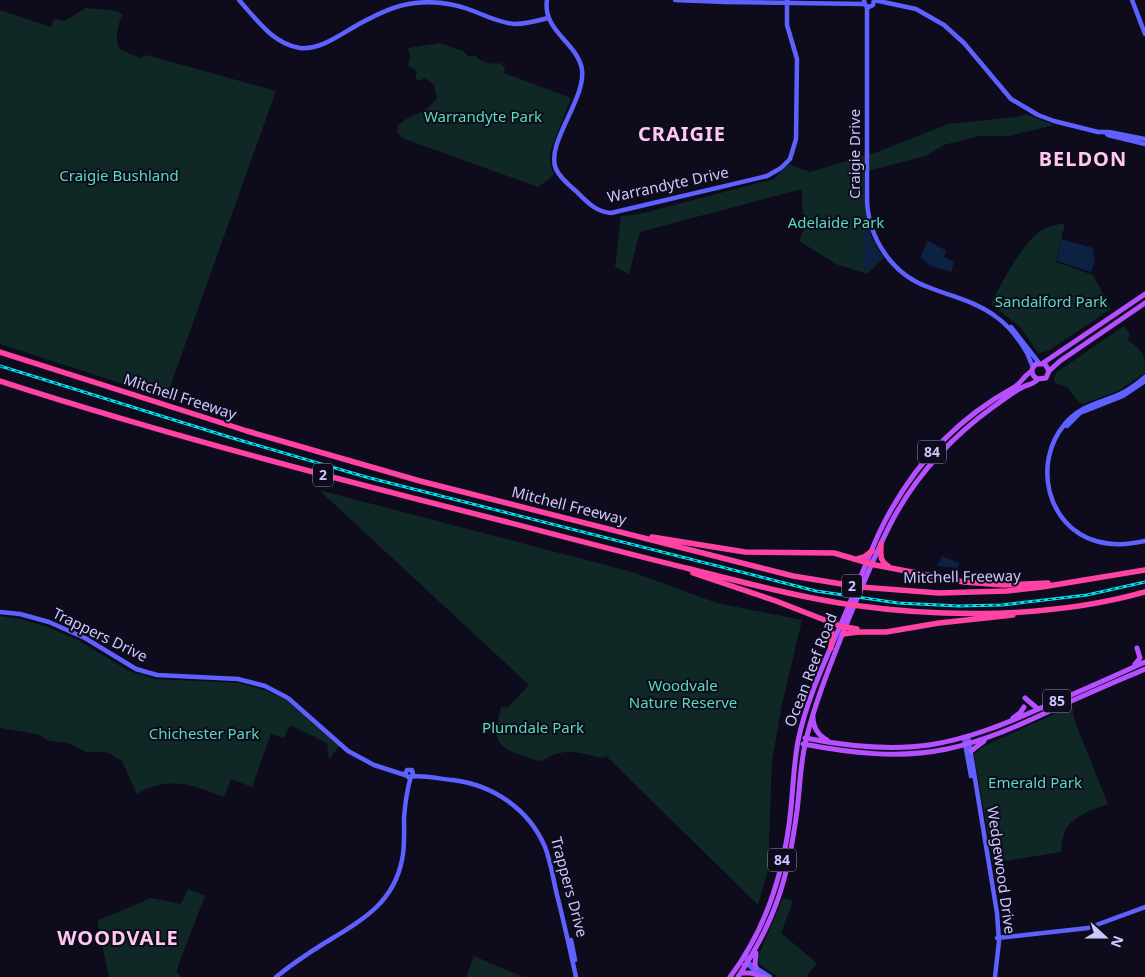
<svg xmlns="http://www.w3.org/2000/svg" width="1145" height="977" font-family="'Noto Sans',sans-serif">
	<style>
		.green { fill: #0f2725 }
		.water { fill: #0b2241 }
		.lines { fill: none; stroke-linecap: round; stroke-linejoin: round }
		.secondary { stroke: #5f61ff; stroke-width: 4.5 }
		.primary { stroke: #b64fff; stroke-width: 5 }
		.highway { stroke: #ff43a5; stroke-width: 5.5 }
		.rail-casing { stroke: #00e4f2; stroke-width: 3 }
		.rail { stroke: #0e0b1d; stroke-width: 1; stroke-dasharray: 4; stroke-linecap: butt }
		.labels { text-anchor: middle; stroke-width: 4; stroke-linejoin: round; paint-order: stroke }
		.shield { fill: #0e0b1d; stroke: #928fbb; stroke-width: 1 }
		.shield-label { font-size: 14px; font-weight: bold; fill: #cbc7ff }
		.park-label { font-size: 15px; fill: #55deb6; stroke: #0e0b1d }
		.street-label { font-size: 15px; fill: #cbc7ff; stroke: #0e0b1d }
		.district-label { font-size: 20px; font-weight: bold; letter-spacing: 1px; fill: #ffc9ee; stroke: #0e0b1d }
	</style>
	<rect width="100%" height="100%" fill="#0e0b1d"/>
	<path class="green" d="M86,8L117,11L123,15C117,24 115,39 119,49L140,58L147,55L276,91L166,398L0,344V10L51,27L54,19L64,21Z
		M440,43L463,51L468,56H476C481,63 493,65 500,63L505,68L504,73L571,98L550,152V164L554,175L538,187L402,138L397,132L398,125C413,112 423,117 437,98L434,85L425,78L418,81L415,77L417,71L408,65L410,58L408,48Z
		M1026,114L1054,125L1009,136H980L944,145L926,156L864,172C864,204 864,231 884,258L867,274L836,264L799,241L805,227L802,203V189L640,232L629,274L615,267L621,216L640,214L774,179L789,164L810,172L880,151L948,124L1016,117Z
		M1065,223L1056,262L1093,275L1111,309L1048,351L1038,353L1020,327L991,304C1001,284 1023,241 1042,230C1049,226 1057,225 1065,223Z
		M1124,326L1130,334L1128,340C1144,352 1145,353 1145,373L1120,390L1083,404L1079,402L1067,387L1055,383L1054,379L1057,372Z
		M319,490L632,572L717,603L802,620L782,704L772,761L768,870L758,905L606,756L603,758C580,753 564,746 542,761C532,760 524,756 515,753C490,742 496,731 501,707H508L529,685Z
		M0,616L20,619L48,627L78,640L129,671L155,679L239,683L264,690L285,699L339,746L329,759L327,743L290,725L284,738L271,734L252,787L231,779L224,797C194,785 167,775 137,794L122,761L112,755L105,752H86L68,743L50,741L37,734L0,728Z
		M1072,706L1075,722L1108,804C1081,814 1062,819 1061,852L993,863L974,754L984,746Z
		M188,889L205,896L179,963L177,972L181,977H109L97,921L151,898L181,904Z
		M783,898L793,901L781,933L817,963L806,977H778L759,964L758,957Z
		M474,956L523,977H466Z"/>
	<path class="water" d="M864,219L867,220L873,243L882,257L866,271L863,269Z
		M1061,239L1093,248L1095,262L1091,272L1057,261Z
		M928,241L947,251L944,257L954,262L951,272L931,266L920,257Z
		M942,556L959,563L958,568L937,566Z"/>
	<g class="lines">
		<path class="secondary" d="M239,0C256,19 273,44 300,48C321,50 341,34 359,24C376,15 395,5 415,3C433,1 451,3 468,9C483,14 498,23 515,24C526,24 537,21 548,18
			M547,0C542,31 579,44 582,70C586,99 545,144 556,169C560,178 569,185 576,191C587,202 596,212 611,213L767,176L781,168L790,159L796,139L797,59L787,25V0
			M675,0L725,2L864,4
			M864,0L865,5L869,7L873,5L874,0
			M874,0L916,9L944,25L964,43L1011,99L1038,115L1054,121L1098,132H1109L1145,139
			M1132,0L1145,34
			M867,7V201C869,239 892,274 928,287C950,296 975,301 995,316C1008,325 1019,339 1027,353C1029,358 1031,363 1033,367
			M1106,133L1108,135L1145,144
			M1011,327L1039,363
			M1145,377C1137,384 1129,390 1120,394C1098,404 1080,405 1064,425C1033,463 1046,526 1096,541C1113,546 1128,545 1145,541
			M1067,426L1080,413L1123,396L1145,381
			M0,612L20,614L49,622L85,638L136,669L157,675L238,679L265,686L288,698L348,751L374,765L405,775
			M968,736L997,913L999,941L995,977
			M964,738L971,776
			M411,776L413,774L412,770H407L405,774L408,777C423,774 438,779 453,780C493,785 529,809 545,847C551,862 553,879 557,895C564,922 570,950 576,977
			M997,938L1088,928L1145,907
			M571,940L575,960
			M746,953L747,964L761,975
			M744,965L750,964L770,977
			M276,977C291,965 307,954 323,944C359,922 393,905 402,860C405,847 404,832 404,818C405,804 407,790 411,776"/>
		<path class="primary" d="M1043,363L1145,294
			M1038,379C1031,376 1030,369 1036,364H1045L1049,371
			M1135,664L1140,658L1137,648
			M1025,698L1038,709
			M813,717C813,728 818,735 827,740
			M1013,718L1020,713L1024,707
			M805,738C846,746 888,751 929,745C968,739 1005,724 1041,708C1076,693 1110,678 1145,662
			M803,744C851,753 899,759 947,749C985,741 1020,725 1054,709C1084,695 1115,682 1145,669
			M971,751L984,741
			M756,953L755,964L756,968
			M741,973H751L764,977
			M730,977C767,928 785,868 791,808C793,786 794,763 798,741C807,697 827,657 844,617C856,589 867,560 879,533C908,472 953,421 1013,388C1021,384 1024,375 1032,371
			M738,977C776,920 788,878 797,811C800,788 800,764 806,740C815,702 830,666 844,630C860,592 874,555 893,519C917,475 953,436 993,407C1003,400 1014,391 1025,386C1030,384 1034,384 1038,379L1046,378L1049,371L1060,361L1145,303"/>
		<path class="highway" d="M0,352L247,431L420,481L793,576L860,587L939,593L1007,591L1042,587L1145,570
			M0,381C167,435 337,479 507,522C568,538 629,554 690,569C743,582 797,597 852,605C946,618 1053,618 1145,592
			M652,537L745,552L834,553L875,565L964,582L1004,585L1048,583
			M881,544C881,554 879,561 888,566
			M857,559L864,557L872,551
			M693,573L776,601L840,626L857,629
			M826,621L832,632L831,648
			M843,634L858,632H886L939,623L1013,615"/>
		<defs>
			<path id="rail" d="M0,366L229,437L366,477L816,591L898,603L959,606L1002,605L1087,595L1145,582"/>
		</defs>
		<use href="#rail" class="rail-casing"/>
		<use href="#rail" class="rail"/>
	</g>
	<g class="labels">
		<g class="shield">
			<rect x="918" y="440.5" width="28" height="23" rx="4"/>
			<rect x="313" y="463.5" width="20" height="23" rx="4"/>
			<rect x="842" y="574.5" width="20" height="23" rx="4"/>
			<rect x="1043" y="689.5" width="28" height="23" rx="4"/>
			<rect x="768" y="848.5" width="28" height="23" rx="4"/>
		</g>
		<g class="shield-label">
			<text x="932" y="457">84</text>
			<text x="323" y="480">2</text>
			<text x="852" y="591">2</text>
			<text x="1057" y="706">85</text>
			<text x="782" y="865">84</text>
		</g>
		<g class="park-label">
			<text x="483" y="122">Warrandyte Park</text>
			<text x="119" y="181">Craigie Bushland</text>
			<text x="836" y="228">Adelaide Park</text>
			<text x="1051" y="307">Sandalford Park</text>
			<text x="683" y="691">Woodvale<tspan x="683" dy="17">Nature Reserve</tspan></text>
			<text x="533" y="733">Plumdale Park</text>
			<text x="204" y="739">Chichester Park</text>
			<text x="1035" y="788">Emerald Park</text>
		</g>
		<g class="street-label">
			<text transform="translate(855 154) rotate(-90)" y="5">Craigie Drive</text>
			<text transform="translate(668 185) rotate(-12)" y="5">Warrandyte Drive</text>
			<text transform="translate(180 397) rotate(18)" y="5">Mitchell Freeway</text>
			<text transform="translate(569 506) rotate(14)" y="5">Mitchell Freeway</text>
			<text transform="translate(962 577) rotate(-1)" y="5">Mitchell Freeway</text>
			<text transform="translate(100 635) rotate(26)" y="5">Trappers Drive</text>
			<text transform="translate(811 670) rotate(-69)" y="5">Ocean Reef Road</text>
			<text transform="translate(1001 870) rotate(82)" y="5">Wedgewood Drive</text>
			<text transform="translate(569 887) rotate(75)" y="5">Trappers Drive</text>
		</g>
		<g class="district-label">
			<text x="682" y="141">CRAIGIE</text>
			<text x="1083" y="166">BELDON</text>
			<text x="118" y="945">WOODVALE</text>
		</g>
	</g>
	<g transform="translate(1105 937) rotate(111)" stroke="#0e0b1d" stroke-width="4" paint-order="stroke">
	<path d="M0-4L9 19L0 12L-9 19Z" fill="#cbc7ff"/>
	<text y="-8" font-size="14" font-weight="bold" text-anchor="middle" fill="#cbc7ff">N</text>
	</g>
</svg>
